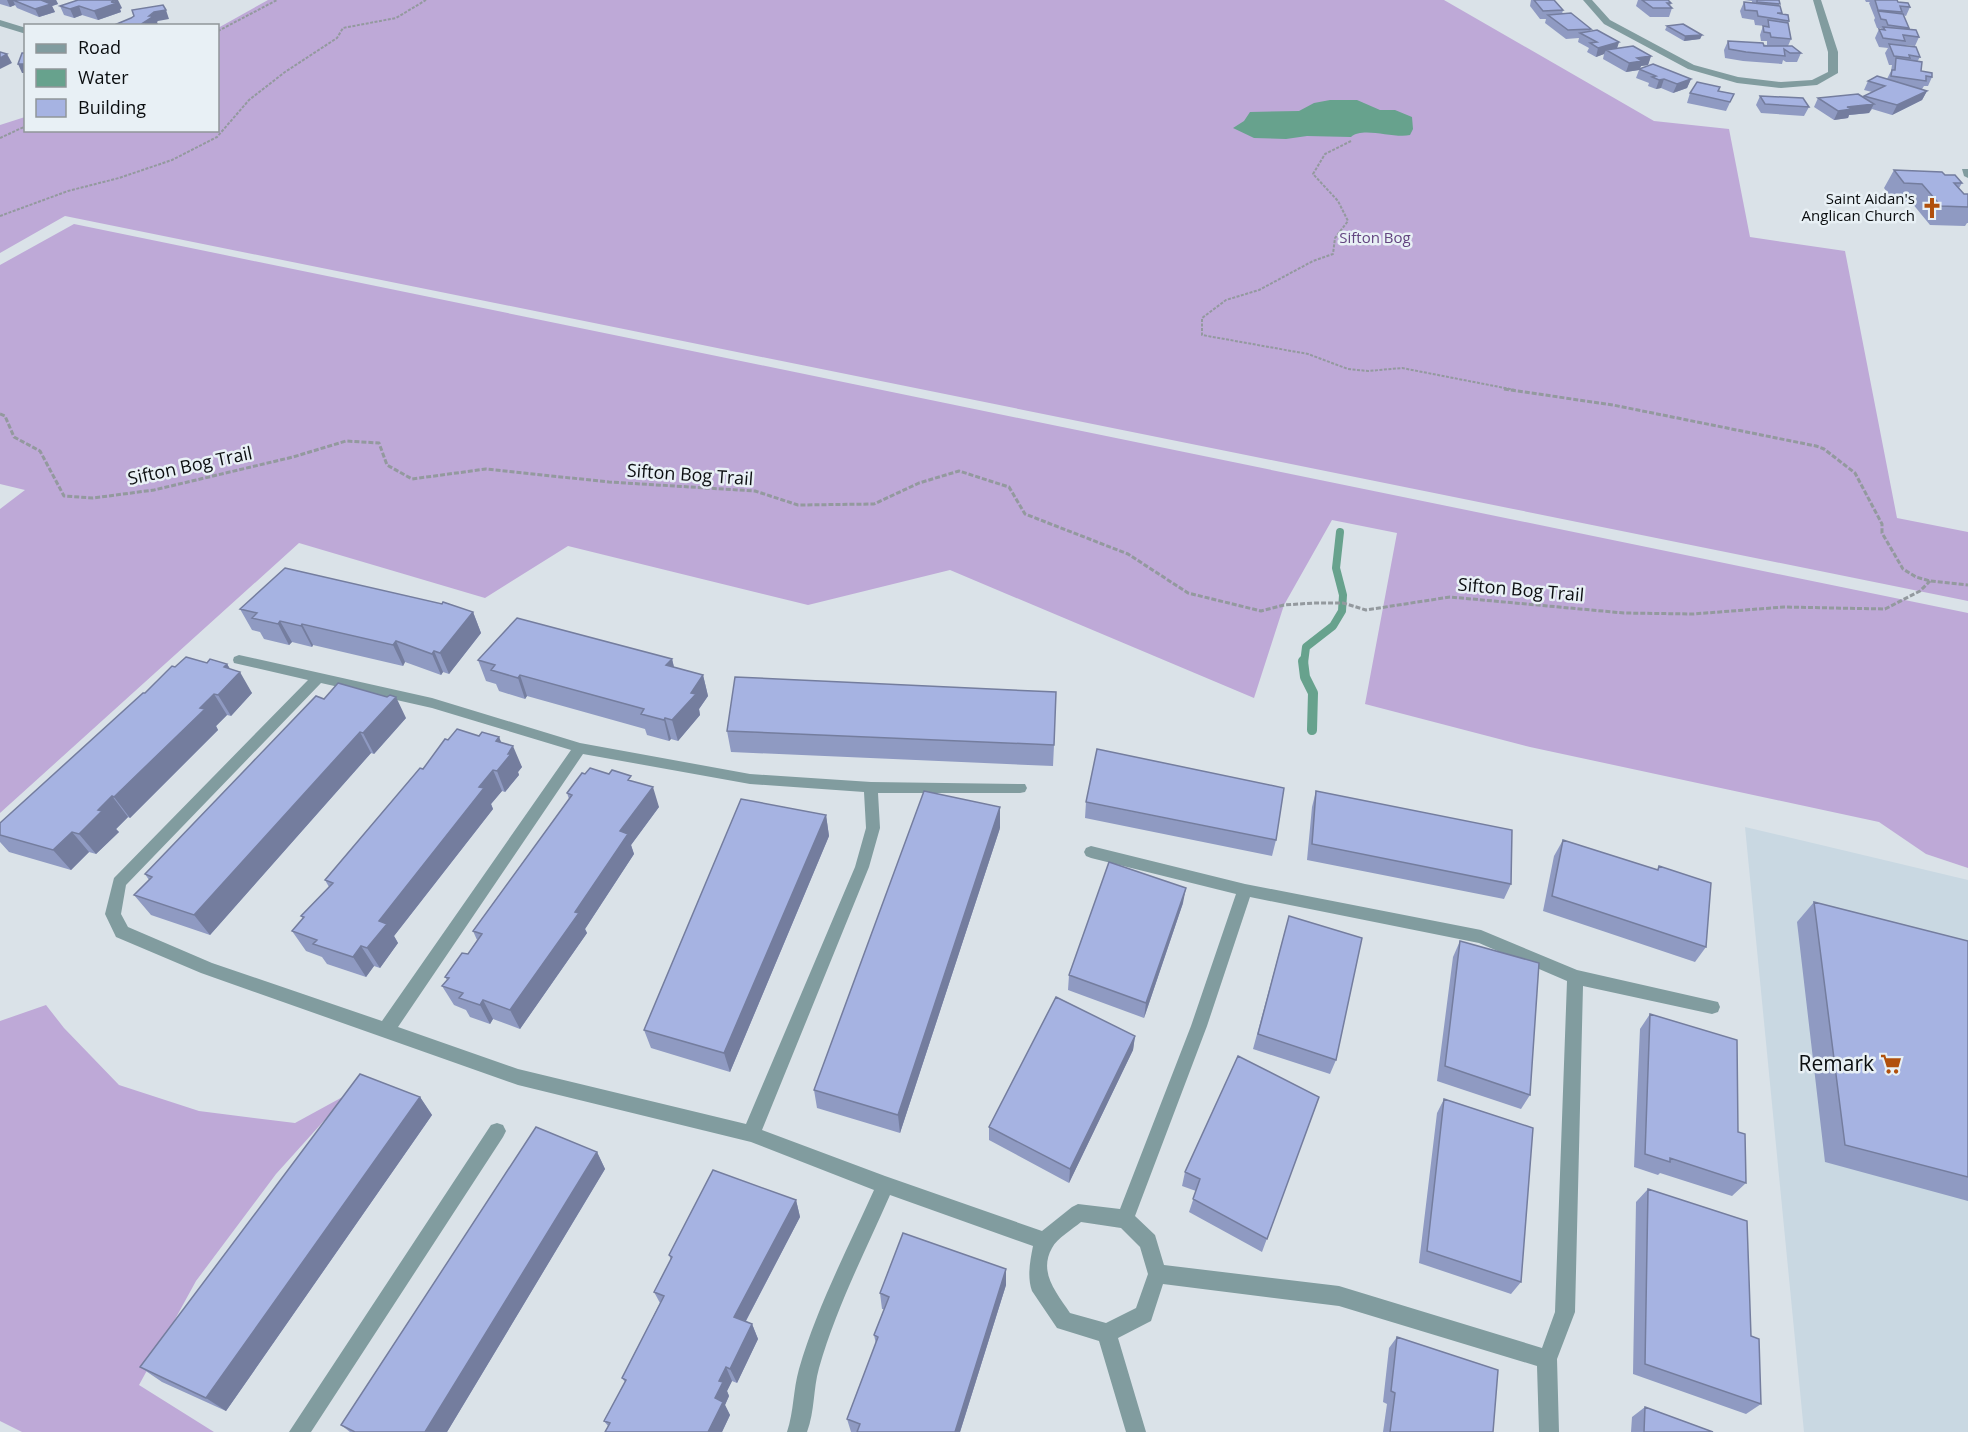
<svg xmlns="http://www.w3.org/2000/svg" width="1968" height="1432" font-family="'Open Sans',sans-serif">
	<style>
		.built { fill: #c9d8e2 }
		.forest { fill: #bea9d7 }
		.water { fill: #67a28d }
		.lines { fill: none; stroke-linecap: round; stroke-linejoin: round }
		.stream-far1 { stroke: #67a28d; stroke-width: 8 }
		.stream { stroke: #67a28d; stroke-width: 10 }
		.path-far1 { stroke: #93999e; stroke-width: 2; stroke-dasharray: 3 1.5; stroke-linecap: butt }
		.path { stroke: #93999e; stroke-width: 3; stroke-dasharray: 5 2; stroke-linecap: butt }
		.lane { fill: #819c9f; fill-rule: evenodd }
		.street { fill: #819c9f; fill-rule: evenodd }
		.wall { fill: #8f9ac2 }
		.shaded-wall { fill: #747d9e }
		.building { fill: #a6b3e2; stroke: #747d9e; stroke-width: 1.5 }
		.labels { text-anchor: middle; stroke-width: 5; stroke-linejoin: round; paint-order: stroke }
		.far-poi-label { font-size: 15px; fill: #0b0e10; stroke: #e8f0f5; text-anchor: end }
		.far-park-label { font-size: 15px; fill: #634580; stroke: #e8f0f5 }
		.street-label { font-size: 18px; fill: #0b0e10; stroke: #e8f0f5 }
		.near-poi-label { font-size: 21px; fill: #0b0e10; stroke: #e8f0f5; text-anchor: end }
	</style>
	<rect width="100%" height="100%" fill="#dae2e8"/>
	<path class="built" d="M1745,827L1968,880V1432H1804Z"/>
	<path class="forest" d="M268,0H1444L1654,121L1729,129L1750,237L1845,251L1897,518L1968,532V601L65,216L0,253V125L25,117L26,130H218V28Z
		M74,224L1968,613V868L1926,854L1879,822L1530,747L1365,704L1397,533L1332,520L1284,605L1254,698L950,570L808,605L568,546L485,598L299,543L0,813V509L25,490L0,484V265Z
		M46,1005L64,1028L119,1085L199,1111L295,1123L348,1094L276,1174L196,1281L139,1385L214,1432H22L0,1421V1021Z"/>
	<path class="water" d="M1330,100H1357L1380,110H1395L1412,117L1413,129L1410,135C1394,139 1363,126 1351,137L1307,136L1286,139L1254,138L1233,128L1244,121L1250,112L1299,111L1314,103Z"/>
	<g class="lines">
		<path class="stream-far1" d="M1304,663L1306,647L1333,626L1342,611L1343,595L1336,568L1340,532"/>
		<path class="stream" d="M1303,661L1305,677L1313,693L1312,730"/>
		<path class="path-far1" d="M218,31L277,0
			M0,138L26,126
			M1351,141L1325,154L1313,174L1338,201L1348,221L1335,238L1333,254L1313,261L1259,290L1226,300L1202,318V335L1308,354L1348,369L1368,371L1402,368L1515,390
			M0,216L68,191L119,178L172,160L217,137L249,100L285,72L337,38L343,28L396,18L426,0"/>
		<path class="path" d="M1504,389L1613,405L1816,446L1824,449L1855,473L1882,524V533L1903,569L1916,577L1930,581L1968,585
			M0,414L5,416L14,437L40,451L64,496L93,498L154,490L293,457L346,441L379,443L387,465L412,479L486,469L609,482L755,491L798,505L874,504L919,483L959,471L1009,487L1025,514L1128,554L1188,593L1261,611L1284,605L1314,603H1343L1366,610L1450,597L1624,613L1693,614L1784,607L1885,609L1920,591L1930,581"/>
		<path class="lane" d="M1962,169H1968V178L1964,176Z
			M239,655L432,698L580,743L750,774L871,782L1025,784L1027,788L1025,792L1020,793H878L880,828L869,867L762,1130L885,1176L1042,1231L1072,1207L1078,1204L1120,1209L1191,1026L1236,894L1091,858L1086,856L1084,852L1086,848L1091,846L1245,884L1481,930L1577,970L1718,1002L1720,1007L1718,1012L1712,1014L1583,986L1575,1312L1557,1359L1559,1432H1539L1537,1366L1339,1306L1163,1284L1151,1321L1118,1338L1146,1432H1126L1099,1341L1057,1328L1032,1291C1027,1277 1030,1261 1033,1246L890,1195C865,1252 836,1308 819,1368C813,1389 815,1411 807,1432H787C794,1411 793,1390 799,1369C817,1307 848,1248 874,1190L751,1142L518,1085L201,973L116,937L105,914L114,878L308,680L234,663L233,660L234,657ZM321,683L432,708L571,750L382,1021L212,963L128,927L121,914L126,885ZM583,754L750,784L864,792L866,828L855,867L746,1124L518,1069L398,1027ZM1250,897L1479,943L1567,981L1555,1312L1542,1348L1339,1286L1164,1265L1155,1235L1135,1216L1207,1026ZM1081,1222L1121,1228L1140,1247L1148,1274L1136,1308L1106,1323L1070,1313C1057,1293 1038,1273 1052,1248C1057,1238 1073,1229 1081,1222Z
			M497,1123L503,1125L506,1131L503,1137L311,1432H289L491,1125Z"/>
		<path class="street" d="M1583,0H1592L1610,20L1694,65L1738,77L1781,82L1812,80L1828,72V52L1813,0H1821L1838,52V73L1817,85L1781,88L1737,83L1688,69L1604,24Z
			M0,20L26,28V34L0,26Z"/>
	</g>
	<path class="wall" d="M0,0H56L58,4L52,6L55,12L39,17L17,8L15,5L10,7L0,4Z
		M1531,0H1554L1563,10L1562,14L1591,29L1590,32L1619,42L1617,48L1651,56L1648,65L1641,66L1640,69L1691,79L1687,88L1673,93L1661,88L1656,89L1648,86L1649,83L1636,78L1639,70L1626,72L1603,59L1604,54L1596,57L1587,52L1589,48L1578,42L1579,38L1566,39L1545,23L1546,19H1540L1530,6Z
		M1638,0H1668L1671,3L1670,6L1672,8L1669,17H1650L1636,6Z
		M1744,0H1779V6L1781,14L1789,21L1788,23L1791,39L1788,46L1801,53L1797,62H1786L1783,60L1782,64L1743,61L1725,58L1724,50L1728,41L1767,45V41H1761L1760,35L1763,26H1765L1755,25L1754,20L1742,18L1740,11L1744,2L1752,3V1Z
		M1865,0H1897L1898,2L1910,7L1906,16L1903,15L1909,28L1908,29L1919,37L1915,46L1903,45V46L1920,57L1917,62L1921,71L1932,77L1928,86H1924L1922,89L1927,91L1922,100L1892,115L1872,109L1869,113L1849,115L1848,118L1834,120L1814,107L1818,98H1863L1864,96L1872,92L1864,90L1868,81L1887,79L1891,71L1892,65H1889L1885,53L1888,48L1879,47L1875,38L1879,29L1882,30L1881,28H1877L1874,20L1875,18L1869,3L1870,2H1866Z
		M60,6L122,8L120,9L121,12L98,20L82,15L74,18L64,15Z
		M1667,26L1702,35L1700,39L1684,41L1665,30Z
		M1720,87L1719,91L1734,94L1726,111L1687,103L1690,93Z
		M1760,96L1809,107L1804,116L1761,113L1756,105Z
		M1894,170L1945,175L1962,183L1959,188L1964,194H1968V223H1967L1965,226L1930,225L1912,203L1894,201L1884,188Z
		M240,609L473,612L481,633L449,674L443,672L441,675L405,662L403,666L313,645L312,647L292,642L289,645L264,639L260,632L252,630Z
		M672,659L674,667L703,675L708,696L699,709L700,715L678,741L671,739L669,741L647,735L645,729L527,696L525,699L499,691L496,684L486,681L478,660Z
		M207,663L227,664L230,669L252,693L231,716L227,715L216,726L218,730L130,818L128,817L116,829L119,832L96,854L89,852L71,870L9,852L0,842V823L175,667Z
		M324,699L406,718L374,754L371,753L210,935L151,915L134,895L149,880L145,874Z
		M727,731L1054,745L1053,766L731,752Z
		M479,736L499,737L501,743L522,767L518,772L519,775L505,792L502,791L491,804L493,809L394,936L398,943L380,968L374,966L366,977L327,964L322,957L306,951L292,931L303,919L301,916L329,887L325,880L448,740Z
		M632,781L659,807L631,845L634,854L585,929L587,933L520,1029L493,1019L490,1024L470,1017L466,1010L454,1005L442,986L447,980L445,977L468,954L477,940L473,931L569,799L567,793Z
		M1316,791L1511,884L1504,899L1307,860L1312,807Z
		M1086,802L1276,840L1272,856L1085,818Z
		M826,815L829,836L730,1072L651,1048L644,1030Z
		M1000,828L900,1133L817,1108L814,1090Z
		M1563,840L1657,870L1659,866L1706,947L1695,962L1543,911L1554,856Z
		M1814,902L1968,941V1201L1825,1162L1797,922Z
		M1183,903L1144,1018L1068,990L1069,975Z
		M1289,916L1336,1060L1330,1074L1253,1049Z
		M1460,941L1530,1095L1521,1109L1437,1081L1453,957Z
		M1650,1014L1738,1132L1746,1183L1732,1196L1660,1173L1658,1175L1634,1167L1640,1029Z
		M1135,1036L1133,1050L1069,1183L989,1140V1127Z
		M420,1097L432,1115L226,1411L162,1382L140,1367Z
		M1319,1097L1262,1252L1189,1212L1196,1191L1182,1186L1185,1172Z
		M1444,1099L1521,1282L1511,1294L1419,1263L1437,1113Z
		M597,1152L605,1169L447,1432H350L341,1425Z
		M1648,1189L1751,1336L1761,1404L1746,1414L1633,1374L1636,1202Z
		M796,1200L800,1217L746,1321L752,1324L758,1339L737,1383L732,1381L727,1391L729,1396L725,1405L730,1415L722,1432H605L608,1426L604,1421L625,1382L622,1378L660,1303L654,1292L671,1260L669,1255Z
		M1006,1269V1285L960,1432H851L847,1419L876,1344L874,1335L884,1309H882L880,1293Z
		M1397,1337L1493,1432H1383L1387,1404L1383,1402L1389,1348Z
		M1645,1407L1713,1432H1631L1632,1417Z"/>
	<path class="shaded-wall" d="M7,0H13L15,5L10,7Z
		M41,0H56L58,4L52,6L55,12L39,17L35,9Z
		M117,0H118L122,8L120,9L121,12L98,20L94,11Z
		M79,6L82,15L74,18L70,9Z
		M166,10L169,19L158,21L157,22L158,24L156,26H144L143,23L149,16L154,12Z
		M1702,35L1700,39L1684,41L1685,36Z
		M1619,42L1616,51L1606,50L1604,54L1596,57L1598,48Z
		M7,54L12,63L0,69V58Z
		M1651,56L1648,65L1641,66L1639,70L1626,72L1629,63L1637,58Z
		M18,64H26V73H22Z
		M1664,79L1661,88L1656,89L1659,80Z
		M1691,79L1687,88L1673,93L1677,84Z
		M1927,91L1922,100L1892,115L1897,105Z
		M1874,104L1869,113L1849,115L1848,118L1834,120L1838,111L1847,107Z
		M473,612L481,633L449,674L440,653Z
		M280,621L292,642L289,645L278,624Z
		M302,624L313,645L312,647L301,626Z
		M396,641L405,662L403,666L393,645Z
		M434,651L443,672L441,675L432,654Z
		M672,659L677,680L666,665Z
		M227,664L235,677L240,672L252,693L231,716L218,695L224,667Z
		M520,675L527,696L525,699L518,678Z
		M703,675L708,696L699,709L700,715L678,741L672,720Z
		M214,694L227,715L216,726L218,730L130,818L114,797Z
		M396,697L406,718L374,754L363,733Z
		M665,718L671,739L669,741L664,720Z
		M360,732L371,753L210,935L194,915Z
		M499,737L508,758V754L513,746L522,767L518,772L519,775L505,792L497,771L496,741Z
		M493,770L502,791L491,804L493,809L394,936L398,943L380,968L367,948L379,921L479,787Z
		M653,787L659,807L631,845L634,854L585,929L587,933L520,1029L510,1010L575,912L620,831Z
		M112,796L128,817L116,829L119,832L96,854L79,834L98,810Z
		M1000,807V828L900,1133L898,1115Z
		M826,815L829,836L730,1072L724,1053Z
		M72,832L89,852L71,870L53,850Z
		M1186,888L1183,903L1144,1018L1146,1003Z
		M361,946L374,966L366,977L353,957Z
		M483,1000L493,1019L490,1024L480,1005Z
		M1135,1036L1133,1050L1069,1183L1070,1169Z
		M420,1097L432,1115L226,1411L206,1398Z
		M597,1152L605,1169L447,1432H425Z
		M796,1200L800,1217L740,1332L734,1317Z
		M1006,1269V1285L960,1432H955Z
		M752,1324L758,1339L737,1383L730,1369Z
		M726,1367L732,1381L727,1391L729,1396L725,1405L730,1415L722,1432H708L719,1381Z"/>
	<path class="building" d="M13,0H41L51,4L35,9Z
		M78,0H117L111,2L117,3L94,11L79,6L70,9L60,6Z
		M1534,0H1554L1563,10L1543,11Z
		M1642,0H1668L1671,3H1667L1672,8H1653Z
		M1757,0H1779L1780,4L1757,2Z
		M1875,0H1897L1898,2L1908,3L1910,7L1900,6L1902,12L1878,10Z
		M1744,2L1780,6L1782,13H1777L1788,15L1789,21L1758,16L1757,11L1745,10Z
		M163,5L166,10L154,12L149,16H154L143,23H147L144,26H112L131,18L134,16L132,10Z
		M1878,11L1903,14L1909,28L1888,25L1886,20L1881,19Z
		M1571,13L1591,29L1568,30L1548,15Z
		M1768,20L1788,23L1791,39L1771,37L1770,33L1764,32L1763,26L1769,27Z
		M1683,24L1702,35L1685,36L1667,26Z
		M1883,27L1916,30L1919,37L1903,35L1905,41L1883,38L1879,29L1885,30Z
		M1597,30L1619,42L1598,48L1590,43L1597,42L1580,33Z
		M1728,41L1763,43L1764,46H1792L1801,53H1790L1784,49L1785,56L1746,52L1729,49Z
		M1889,44L1916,47L1920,57L1909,55L1910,58L1894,56Z
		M1633,46L1651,56L1637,58L1642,61L1629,63L1606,50Z
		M0,52L7,54L0,58Z
		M22,53H26V64H18Z
		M1896,58L1922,62L1921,71L1932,73V77L1926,76V81L1891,76L1892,70H1895Z
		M1653,64L1691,79L1677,84L1664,79L1659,80L1652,77L1656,76L1639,69Z
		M1877,76L1927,91L1897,105L1864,96L1885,86L1868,81Z
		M1697,82L1720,87L1718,91L1734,94L1730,102L1690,93Z
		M1858,94L1874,104L1847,107L1852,109L1838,111L1818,98Z
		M1760,96L1803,98L1809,107L1765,104Z
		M1894,170L1942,172L1945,175H1955L1962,183H1954L1964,194H1968V207L1941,206L1922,184L1904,183Z
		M285,568L442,604L443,602L473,612L440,653L434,651L432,654L396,641L393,645L302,624L301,626L280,621L278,624L252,618L257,613L240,609Z
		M517,618L672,659L666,665L703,675L691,693L696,694L672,720L665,718L664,720L641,714L644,709L520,675L518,678L491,670L495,665L478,660Z
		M186,657L207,663L210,659L227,664L224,667L240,672L218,695L214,694L200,708L205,709L114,797L112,796L98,810L102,811L79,834L72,832L53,850L0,835V823L143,693H145L172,666L175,667Z
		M735,677L1056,692L1054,745L727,731Z
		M338,683L387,697L390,695L396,697L363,733L360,732L194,915L134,895L152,877L145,874L316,696L324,699Z
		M457,729L479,736L482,732L499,737L496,741L513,746L508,754H511L497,771L493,770L479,787L484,788L379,921L387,924L367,948L361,946L353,957L313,944L317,940L292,931L304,917L301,916L333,883L325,880L420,768L423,769L445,739L448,740Z
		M1097,749L1284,788L1276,840L1086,802Z
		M590,768L609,774L612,770L631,776L628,780L653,787L620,831L628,834L575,912L579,913L510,1010L483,1000L480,1005L459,998L463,993L442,986L449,978L445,977L462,953L468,954L482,934L473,931L572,795L567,793L582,773L585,774Z
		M924,791L1000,807L898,1115L814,1090Z
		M1316,791L1512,830L1511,884L1312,844Z
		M741,799L826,815L724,1053L644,1030Z
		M1563,840L1658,870L1659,866L1711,883L1706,947L1552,896Z
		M1109,862L1186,888L1146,1003L1069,975Z
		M1814,902L1968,941V1177L1845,1145Z
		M1289,916L1362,938L1336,1060L1258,1034Z
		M1460,941L1539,963L1530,1095L1445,1066Z
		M1056,997L1135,1036L1070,1169L989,1127Z
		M1650,1014L1737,1040L1738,1132L1745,1134L1746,1183L1670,1158V1162L1645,1154Z
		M1238,1056L1319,1097L1267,1239L1193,1199L1200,1179L1185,1172Z
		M360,1074L420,1097L206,1398L140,1367Z
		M1444,1099L1533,1128L1521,1282L1427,1251Z
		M536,1127L597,1152L425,1432H355L341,1425Z
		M713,1170L796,1200L734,1317L752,1324L730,1369L726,1367L719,1381L723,1382L715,1398L723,1402L708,1432H605L610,1423L604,1421L626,1380L622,1378L664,1296L654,1292L672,1257L669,1255Z
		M1648,1189L1747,1221L1751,1336L1759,1339L1761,1404L1645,1364Z
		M903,1233L1006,1269L955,1432H857L860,1424L847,1419L878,1337L874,1335L889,1297L880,1293Z
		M1397,1337L1498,1370L1493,1432H1390L1395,1393L1391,1391Z
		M1645,1407L1713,1432H1644Z"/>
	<defs>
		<symbol id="church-bare" viewBox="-9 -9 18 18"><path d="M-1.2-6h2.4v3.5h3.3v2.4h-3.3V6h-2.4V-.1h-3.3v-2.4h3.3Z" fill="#b1500c" stroke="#e8f0f5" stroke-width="2.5" paint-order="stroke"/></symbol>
		<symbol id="supermarket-bare" viewBox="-9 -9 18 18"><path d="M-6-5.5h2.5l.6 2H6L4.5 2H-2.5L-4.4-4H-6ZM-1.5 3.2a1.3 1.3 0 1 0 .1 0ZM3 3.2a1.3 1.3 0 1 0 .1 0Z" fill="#b1500c" stroke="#e8f0f5" stroke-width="2.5" paint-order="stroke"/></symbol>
	</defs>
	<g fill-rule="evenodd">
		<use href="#church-bare" x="1917" y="193" width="30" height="30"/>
		<use href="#supermarket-bare" x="1876" y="1049" width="30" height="30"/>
	</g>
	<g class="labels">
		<g class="far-poi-label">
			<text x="1915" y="204">Saint Aidan's<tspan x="1915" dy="17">Anglican Church</tspan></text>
		</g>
		<g class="far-park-label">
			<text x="1375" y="243">Sifton Bog</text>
		</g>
		<g class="street-label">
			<text transform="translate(190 466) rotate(-12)" y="6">Sifton Bog Trail</text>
			<text transform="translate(690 475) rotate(4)" y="6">Sifton Bog Trail</text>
			<text transform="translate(1521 590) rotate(5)" y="6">Sifton Bog Trail</text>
		</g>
		<g class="near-poi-label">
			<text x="1874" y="1071">Remark</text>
		</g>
	</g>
	<rect x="24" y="24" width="195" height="108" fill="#e8f0f5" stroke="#909699" stroke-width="1.5"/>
	<rect x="36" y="44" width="30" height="9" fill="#819c9f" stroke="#909699" stroke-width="1.5"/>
	<text x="78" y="54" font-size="18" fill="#0b0e10">Road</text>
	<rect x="36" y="69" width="30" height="18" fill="#67a28d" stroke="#909699" stroke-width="1.5"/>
	<text x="78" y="84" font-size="18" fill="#0b0e10">Water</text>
	<rect x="36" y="99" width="30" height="18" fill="#a6b3e2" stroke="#909699" stroke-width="1.5"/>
	<text x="78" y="114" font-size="18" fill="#0b0e10">Building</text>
</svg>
